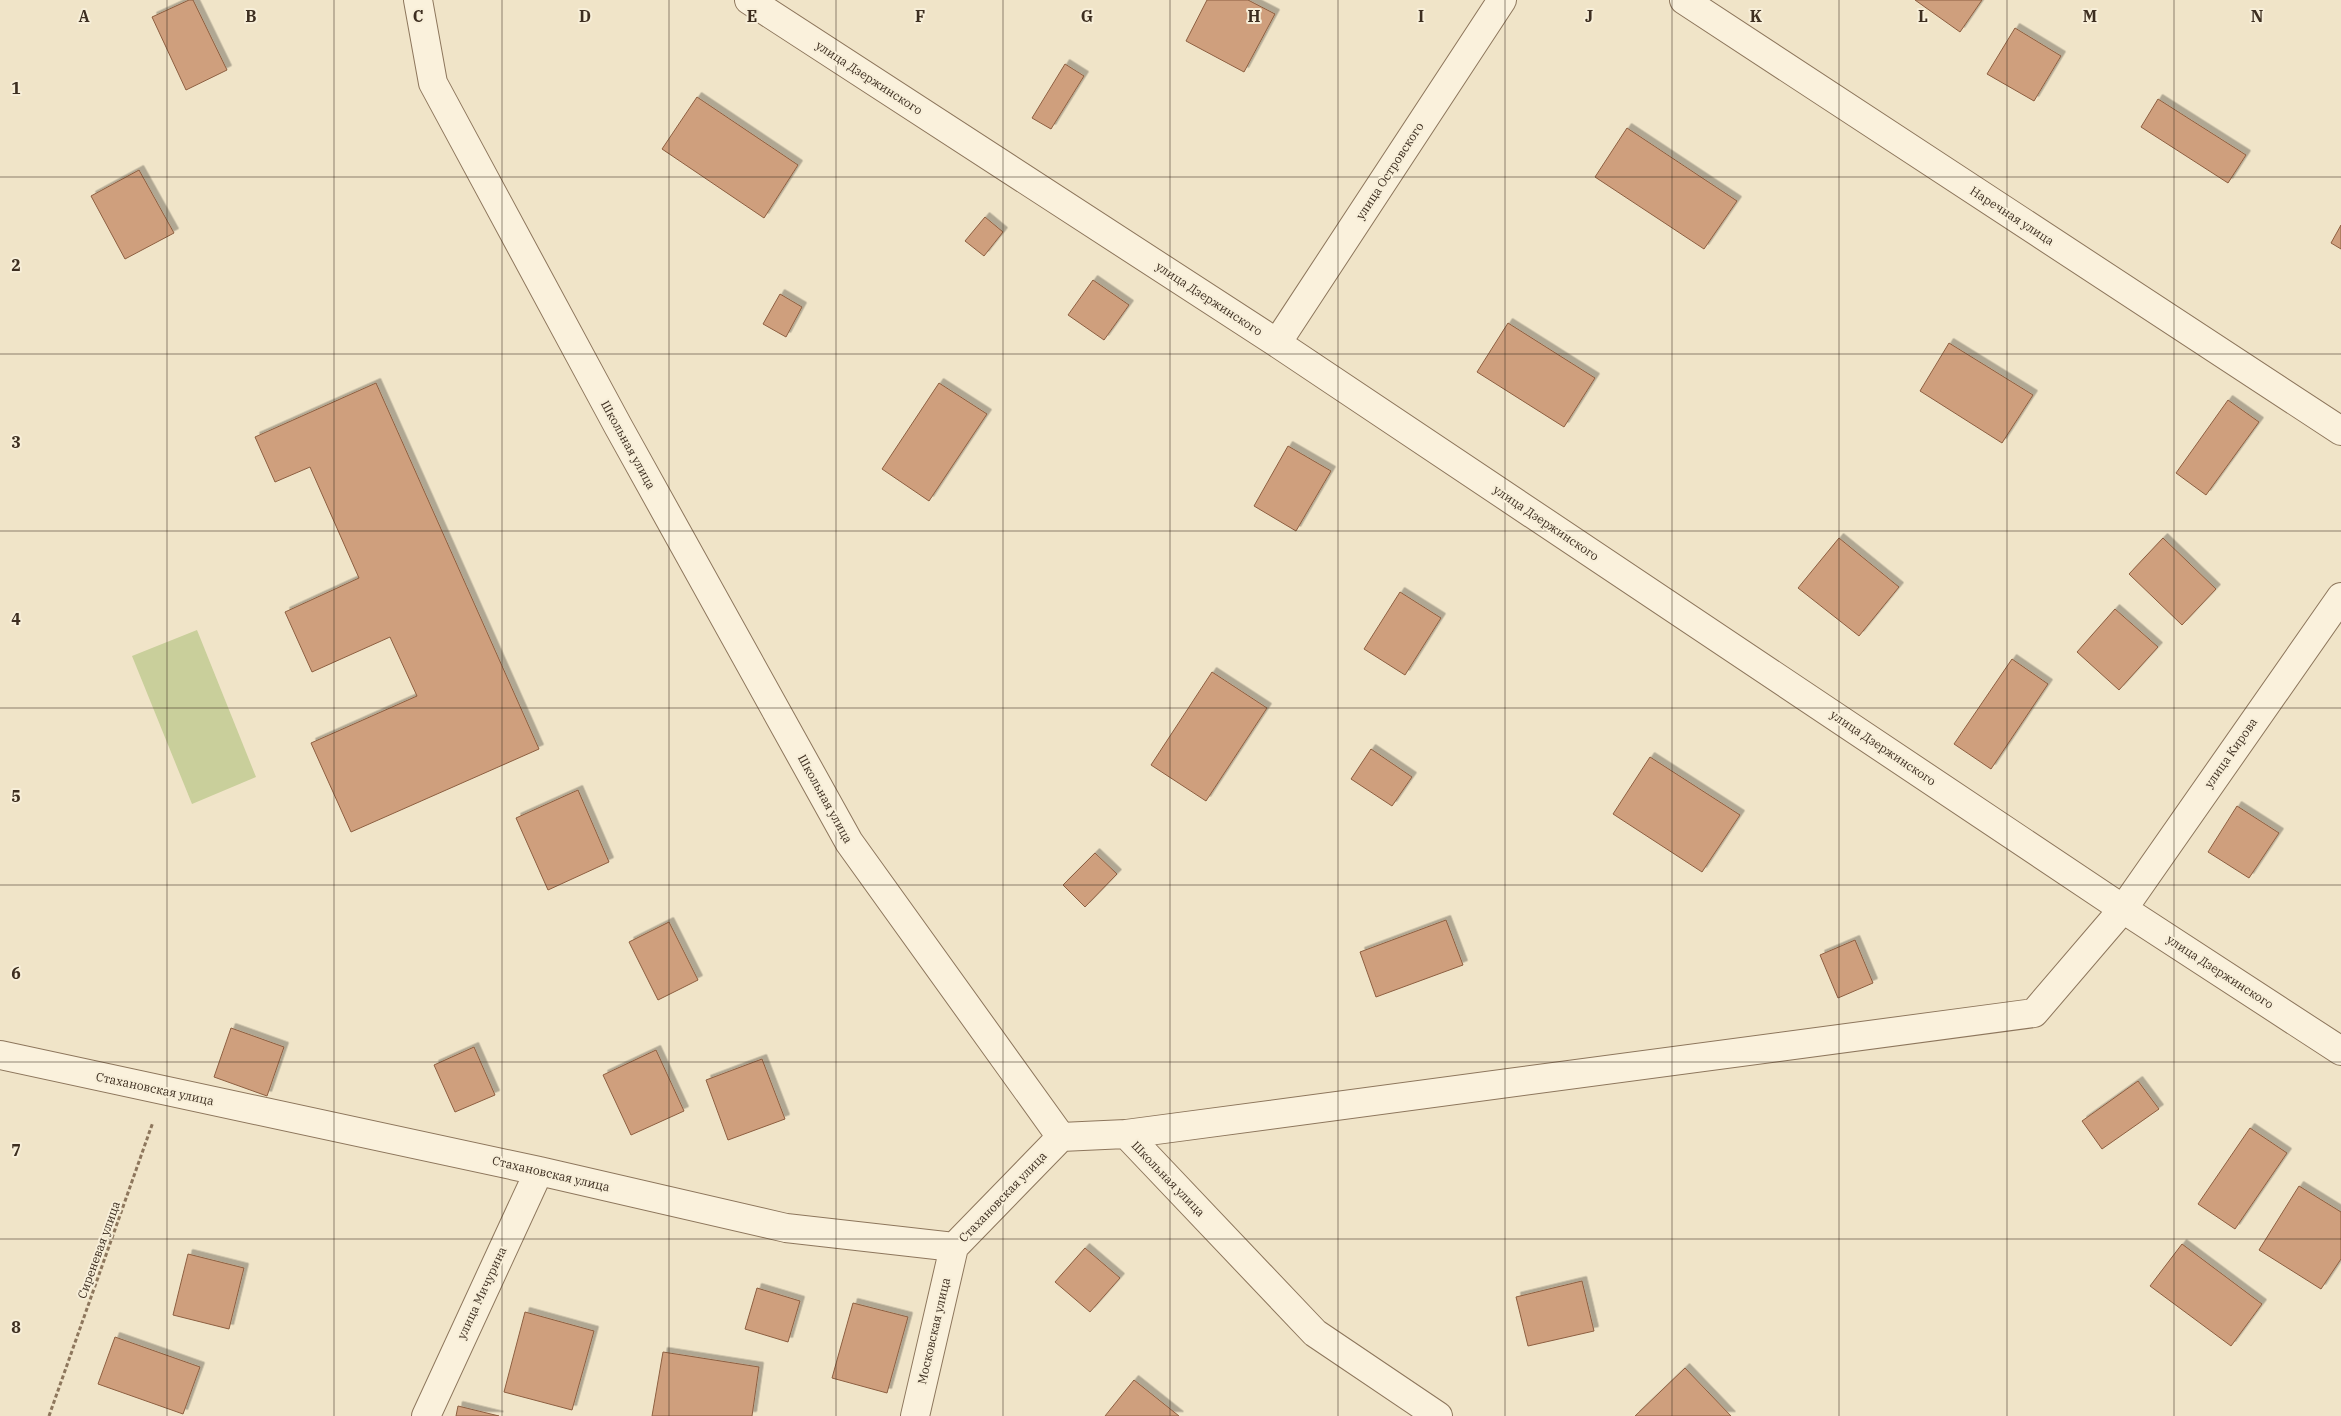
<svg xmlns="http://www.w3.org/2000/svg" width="2341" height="1416" font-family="'IBM Plex Serif',serif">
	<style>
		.green { fill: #c9cf9b }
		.building { fill: #cf9f7d; stroke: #8d5f41; filter: url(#shadow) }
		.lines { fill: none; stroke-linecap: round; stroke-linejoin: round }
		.minor-casing { stroke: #8d765c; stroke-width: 30 }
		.path { stroke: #8d765c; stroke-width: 3; stroke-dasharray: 4 2.5; stroke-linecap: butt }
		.minor { stroke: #faf1dc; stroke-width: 28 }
		.grid { fill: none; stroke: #3d2e20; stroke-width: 1; stroke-opacity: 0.55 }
		.labels { text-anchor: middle; stroke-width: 4; stroke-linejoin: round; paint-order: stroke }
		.street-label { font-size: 12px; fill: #3d2e20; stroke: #f7eed8 }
		.grid-label { font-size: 16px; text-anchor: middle; font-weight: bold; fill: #3d2e20; stroke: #f7eed8; stroke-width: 4; stroke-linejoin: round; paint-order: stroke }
	</style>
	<defs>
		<filter id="shadow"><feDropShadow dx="4.5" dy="-4.5" stdDeviation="0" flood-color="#0004"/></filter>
	</defs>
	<rect width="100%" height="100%" fill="#f0e4c8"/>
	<path class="green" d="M197,630L256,777L192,804L132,656Z"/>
	<path class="building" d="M189,0H193L227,70L186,90L152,17Z
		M1207,0H1248L1275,14L1244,72L1186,41Z
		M1915,0H1982L1960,32Z
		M2015,28L2061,56L2034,101L1987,74Z
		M1065,64L1084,76L1051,129L1032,118Z
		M697,97L798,165L764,218L662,149Z
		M2158,99L2246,155L2228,183L2141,127Z
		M1627,128L1737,201L1704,249L1595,177Z
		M139,170L174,233L125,259L91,196Z
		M985,217L1003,232L984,256L965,241Z
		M2341,225V249L2331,243Z
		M1093,280L1129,305L1104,340L1068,315Z
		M780,294L802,307L786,337L763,324Z
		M1508,323L1595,378L1564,427L1477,372Z
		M1949,343L2033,395L2002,443L1920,391Z
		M376,383L539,749L351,832L311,743L417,696L390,637L312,672L285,612L359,578L310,467L275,482L255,437Z
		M939,383L987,414L929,501L882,469Z
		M2228,400L2259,422L2206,495L2176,473Z
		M1288,446L1331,471L1296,531L1254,506Z
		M1839,538L1899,587L1859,636L1798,588Z
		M2163,538L2216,589L2182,625L2129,574Z
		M1400,592L1441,618L1405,675L1364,649Z
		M2115,609L2158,647L2119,690L2077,652Z
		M2012,659L2048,684L1991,769L1954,744Z
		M1212,672L1267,708L1206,801L1151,765Z
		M1371,749L1412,777L1392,806L1351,779Z
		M1650,757L1740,815L1702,872L1613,814Z
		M578,790L609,862L548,890L516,818Z
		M2237,806L2279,833L2249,878L2208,852Z
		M1095,853L1117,874L1085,907L1063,885Z
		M1446,920L1463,965L1376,997L1360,952Z
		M669,922L698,980L658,1000L629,942Z
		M1855,940L1873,983L1838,998L1820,955Z
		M231,1028L284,1047L267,1096L214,1077Z
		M474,1047L495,1095L455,1112L434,1065Z
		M656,1050L684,1111L631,1135L603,1075Z
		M762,1059L785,1119L728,1140L706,1080Z
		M2138,1081L2159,1109L2102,1149L2082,1121Z
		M2250,1128L2287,1153L2235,1229L2198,1204Z
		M2299,1186L2341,1212V1259L2321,1289L2259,1250Z
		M2182,1244L2262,1304L2231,1346L2150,1286Z
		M1085,1248L1120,1278L1090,1312L1055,1282Z
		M188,1254L244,1268L229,1329L173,1315Z
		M1582,1281L1594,1331L1528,1346L1516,1297Z
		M757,1288L800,1301L788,1342L745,1329Z
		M853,1303L908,1317L887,1393L832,1378Z
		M525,1312L594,1331L572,1410L504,1392Z
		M115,1337L200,1367L183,1414L98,1384Z
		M663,1352L759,1367L752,1416H652Z
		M1685,1368L1731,1416H1635Z
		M1134,1380L1179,1416H1105Z
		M458,1406L499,1416H456Z"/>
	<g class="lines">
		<defs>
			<path id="minor" d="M418,0L433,83L618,426L849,842L1061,1137
				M749,0L1277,343L2123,909L2341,1051
				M1684,0L2341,431
				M1277,343L1502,0
				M0,1055L539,1171L786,1228L954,1247L1061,1137
				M1126,1134L2034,1013L2123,909L2341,597
				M1061,1137L1126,1134L1315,1333L1438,1416
				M426,1416L539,1171
				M915,1416L954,1247"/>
		</defs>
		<use href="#minor" class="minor-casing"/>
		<path class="path" d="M49,1416L153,1122"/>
		<use href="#minor" class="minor"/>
	</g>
	<path class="grid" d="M167,0V1416M334,0V1416M502,0V1416M669,0V1416M836,0V1416M1003,0V1416M1170,0V1416M1338,0V1416M1505,0V1416M1672,0V1416M1839,0V1416M2007,0V1416M2174,0V1416M0,177H2341M0,354H2341M0,531H2341M0,708H2341M0,885H2341M0,1062H2341M0,1239H2341"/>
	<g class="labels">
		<g class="street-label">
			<text transform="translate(869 78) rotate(33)" y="4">улица Дзержинского</text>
			<text transform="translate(1390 171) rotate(-57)" y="4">улица Островского</text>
			<text transform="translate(2012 216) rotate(33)" y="4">Наречная улица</text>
			<text transform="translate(1209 299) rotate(33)" y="4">улица Дзержинского</text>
			<text transform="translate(628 445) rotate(61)" y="4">Школьная улица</text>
			<text transform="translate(1546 523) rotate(34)" y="4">улица Дзержинского</text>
			<text transform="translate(1883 748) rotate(34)" y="4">улица Дзержинского</text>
			<text transform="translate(2231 753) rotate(-55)" y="4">улица Кирова</text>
			<text transform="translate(825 799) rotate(61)" y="4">Школьная улица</text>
			<text transform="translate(2220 972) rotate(33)" y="4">улица Дзержинского</text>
			<text transform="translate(155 1089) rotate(12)" y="4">Стахановская улица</text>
			<text transform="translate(551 1174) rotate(13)" y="4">Стахановская улица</text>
			<text transform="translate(1168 1179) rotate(46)" y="4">Школьная улица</text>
			<text transform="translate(1003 1197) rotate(-46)" y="4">Стахановская улица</text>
			<text transform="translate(99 1250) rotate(-70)" y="4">Сиреневая улица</text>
			<text transform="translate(482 1293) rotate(-65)" y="4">улица Мичурина</text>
			<text transform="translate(934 1331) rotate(-77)" y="4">Московская улица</text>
		</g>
	</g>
	<g class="grid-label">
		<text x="84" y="22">A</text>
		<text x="251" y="22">B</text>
		<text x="418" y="22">C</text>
		<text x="585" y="22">D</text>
		<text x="752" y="22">E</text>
		<text x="920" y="22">F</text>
		<text x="1087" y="22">G</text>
		<text x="1254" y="22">H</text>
		<text x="1421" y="22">I</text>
		<text x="1589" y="22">J</text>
		<text x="1756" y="22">K</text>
		<text x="1923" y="22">L</text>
		<text x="2090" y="22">M</text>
		<text x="2257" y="22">N</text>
		<text x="16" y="94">1</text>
		<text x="16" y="271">2</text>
		<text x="16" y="448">3</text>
		<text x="16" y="625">4</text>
		<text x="16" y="802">5</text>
		<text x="16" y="979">6</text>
		<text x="16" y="1156">7</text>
		<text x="16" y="1333">8</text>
	</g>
</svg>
